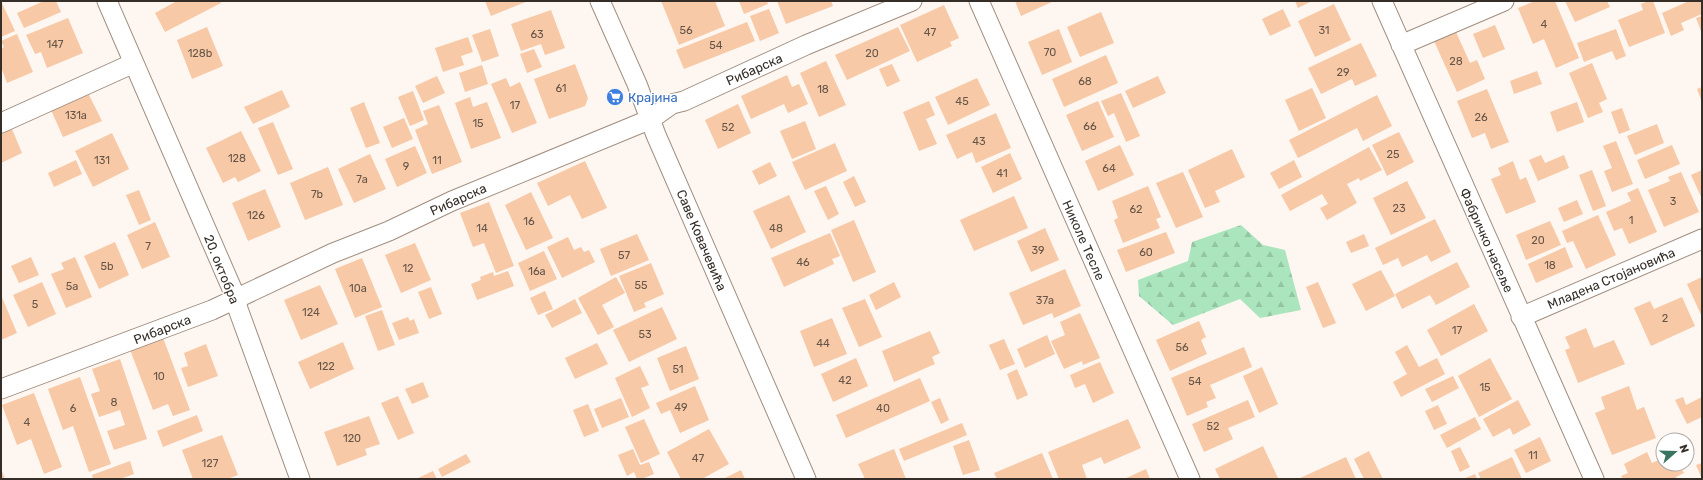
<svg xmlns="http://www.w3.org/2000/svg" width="1703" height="480" font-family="Rubik,sans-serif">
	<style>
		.forest { fill: url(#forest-firs) }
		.building { fill: #f7c9a6 }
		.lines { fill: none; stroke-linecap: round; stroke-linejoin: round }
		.street-casing { stroke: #a08e80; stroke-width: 21 }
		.street { stroke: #fff; stroke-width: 19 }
		.labels { text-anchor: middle; stroke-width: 3; stroke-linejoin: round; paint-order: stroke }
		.number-label { font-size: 11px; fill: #665548 }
		.street-label { font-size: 13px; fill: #352e28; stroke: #fff }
		.shop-label { font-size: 13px; fill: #366cbe; stroke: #fff; text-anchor: start }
	</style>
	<defs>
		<pattern id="forest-firs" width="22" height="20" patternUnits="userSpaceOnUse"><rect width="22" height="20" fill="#abe5be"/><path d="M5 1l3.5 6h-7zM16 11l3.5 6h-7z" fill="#94c5a3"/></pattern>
	</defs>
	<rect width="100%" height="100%" fill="#fef6f0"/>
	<path class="forest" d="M1241,225L1263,245L1285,250L1301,310L1260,318L1240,299L1173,325L1139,296L1138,280L1188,261L1192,242Z"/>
	<path class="building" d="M1,1L15,31L1,37Z
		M44,1H56L61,12L24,28L17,13Z
		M177,1H220L221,3L165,32L155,13Z
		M485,1H528L491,16Z
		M661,1H715L725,26L679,45Z
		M739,1H767L768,4L744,14Z
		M777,1H831L833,6L786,24Z
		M1015,1H1054L1021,16Z
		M1295,1H1312L1298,8Z
		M1535,1H1555L1579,58L1556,68L1544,39L1533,44L1518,8Z
		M1565,1H1607L1610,7L1575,22Z
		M1648,1H1653L1665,33L1629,47L1618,20L1643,10L1641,4Z
		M1689,1H1702V14L1681,23L1684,30L1671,36L1662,13Z
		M1334,4L1351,40L1315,57L1298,21Z
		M944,5L959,38L950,42L952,46L917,62L900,25Z
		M769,9L779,33L760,41L750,16Z
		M1283,9L1291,26L1270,36L1262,19Z
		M551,10L565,48L545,55L541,44L521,51L511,24Z
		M1101,12L1114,43L1080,57L1067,27Z
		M1702,16V34L1696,18Z
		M68,18L83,53L47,68L41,52L35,54L26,35Z
		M747,22L755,41L684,69L676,50Z
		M1495,25L1505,49L1483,58L1473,34Z
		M207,27L223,66L192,79L177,40Z
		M898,27L910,51L847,80L835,55Z
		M490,29L499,56L482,62L472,35Z
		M1059,29L1072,62L1042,75L1028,42Z
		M1616,29L1626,56L1616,60L1612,51L1584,62L1577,43Z
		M1456,32L1470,63L1477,60L1485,79L1457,92L1434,41Z
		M17,34L33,72L7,83L1,67V49L4,47L1,41Z
		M468,37L473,52L461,56L464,65L443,72L435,48Z
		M1361,43L1377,76L1355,86L1352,79L1321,94L1308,68Z
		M534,49L542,67L527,73L520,54Z
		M1106,55L1118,83L1064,107L1052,79Z
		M826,61L846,105L819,117L800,73Z
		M1592,63L1607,99L1599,103L1603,112L1588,118L1569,73Z
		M575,64L588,98L585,106L549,119L534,79Z
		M892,64L900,81L887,87L879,69Z
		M482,65L488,84L465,92L459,73Z
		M1537,71L1542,84L1514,94L1510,81Z
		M787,75L792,87L799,84L808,104L788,113L784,104L751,119L741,96Z
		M437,76L445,93L423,103L415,86Z
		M1158,76L1166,93L1133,108L1125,91Z
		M506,78L510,87L520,82L537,123L512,133L491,84Z
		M977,78L990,105L948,125L935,97Z
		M1702,87V102L1697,89Z
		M1312,88L1326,118L1299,131L1285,100Z
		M1487,89L1509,142L1491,149L1485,133L1472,138L1457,101Z
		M282,90L290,107L253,124L244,107Z
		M413,91L424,120L410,126L398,97Z
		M88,93L102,121L63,137L51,110Z
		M1121,93L1140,136L1126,142L1114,113L1108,116L1101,101Z
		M1377,95L1392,126L1363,141L1357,128L1298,158L1289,140Z
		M470,97L473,107L487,102L501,138L471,149L455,103Z
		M929,101L935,115L926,119L937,144L919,151L903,112Z
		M1098,101L1114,137L1082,151L1066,115Z
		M364,102L380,143L366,148L350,108Z
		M1577,102L1584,122L1557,132L1550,112Z
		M738,104L751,133L718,149L705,120Z
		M439,105L462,162L432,174L415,130L428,124L423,111Z
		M1622,108L1630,130L1619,134L1611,112Z
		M996,113L1011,148L976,163L972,152L957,159L946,135Z
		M404,118L413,139L392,148L383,127Z
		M805,121L816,149L792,159L780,131Z
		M273,122L293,169L278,175L258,128Z
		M1657,124L1664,143L1635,155L1627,136Z
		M12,129L22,153L1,163V133Z
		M241,131L261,171L238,182L235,177L223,183L206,148Z
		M1399,132L1414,162L1387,176L1372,145Z
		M112,133L129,169L93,187L75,151Z
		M1616,141L1633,184L1612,192L1604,171L1612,168L1603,146Z
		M835,143L847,171L805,190L792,162Z
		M1120,145L1134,175L1098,191L1085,161Z
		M1672,145L1680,164L1645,179L1637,160Z
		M415,146L427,173L397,187L385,159Z
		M1369,147L1382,170L1360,181L1359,178L1347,184L1357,203L1327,220L1320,208L1328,204L1322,194L1290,211L1281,195Z
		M1232,149L1245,177L1215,191L1220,202L1205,208L1188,170Z
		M1010,153L1022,179L993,193L981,167Z
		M370,154L386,189L354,203L338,169Z
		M1541,155L1545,163L1564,155L1569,168L1538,181L1529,160Z
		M76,160L82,174L54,187L48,173Z
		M1294,160L1302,177L1279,189L1270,173Z
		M585,161L607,208L582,219L570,195L548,206L537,183Z
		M1513,161L1520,180L1526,177L1536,202L1506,214L1491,179L1501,175L1498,168Z
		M770,162L777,176L759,185L752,171Z
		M328,167L343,205L305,220L290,183Z
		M1592,170L1606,206L1593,211L1579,175Z
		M1702,170V199L1691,175Z
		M1183,172L1203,217L1176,228L1156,183Z
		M1681,172L1699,212L1664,227L1648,190L1670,181L1668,177Z
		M854,176L866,202L855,207L843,182Z
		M1407,181L1426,218L1391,235L1373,198Z
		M826,186L839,214L828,220L814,191Z
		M1148,186L1161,217L1156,219L1160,228L1123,243L1114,220L1118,218L1112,201Z
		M1638,188L1657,232L1629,244L1622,228L1614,231L1606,212L1631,201L1627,193Z
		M265,189L281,227L248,241L232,203Z
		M139,190L151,220L139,225L126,195Z
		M531,192L553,238L526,250L505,205Z
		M789,195L806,232L771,249L753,211Z
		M1014,196L1028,228L974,251L960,220Z
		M1577,200L1583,214L1564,222L1558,208Z
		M489,202L514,266L496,273L484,243L473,247L460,213Z
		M1598,215L1616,255L1586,269L1573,241L1567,243L1562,231Z
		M1435,219L1451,252L1431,262L1427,255L1402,267L1398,258L1383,265L1375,248Z
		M854,220L876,272L853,282L831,230Z
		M1550,221L1561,245L1526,260L1516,235Z
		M155,222L170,257L142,269L127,235Z
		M1045,228L1059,260L1031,272L1017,241Z
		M1166,232L1175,253L1126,272L1117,250Z
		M830,233L840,256L832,259L834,264L784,287L771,258Z
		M637,234L649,260L611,276L600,249Z
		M1364,234L1369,246L1351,253L1346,242Z
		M568,237L574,250L581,247L584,252L589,250L595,262L562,278L547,247Z
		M115,242L129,275L99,289L84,256Z
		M415,243L431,280L401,293L385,255Z
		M1565,247L1573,267L1536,283L1528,264Z
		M544,251L557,279L530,291L518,263Z
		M31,257L39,275L19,283L11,266Z
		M75,257L92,297L66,308L51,274L64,269L61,263Z
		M362,258L382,307L355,318L335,269Z
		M1457,262L1470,287L1436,305L1430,295L1402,309L1395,294Z
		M651,263L664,294L644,303L646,307L634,312L619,276Z
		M1065,269L1081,306L1054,318L1052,313L1023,325L1009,293Z
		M1381,270L1395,296L1366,311L1352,284Z
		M508,271L514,286L477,300L471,284L481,280L480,277L493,272L494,276Z
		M616,277L625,293L602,305L614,327L598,335L578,298Z
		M1702,277V317L1687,284Z
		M42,282L56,314L28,327L13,295Z
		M894,282L901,297L876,310L869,295Z
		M1318,282L1336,323L1323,328L1306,287Z
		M320,285L338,324L301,340L284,300Z
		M431,287L442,314L429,319L418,292Z
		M545,291L553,309L538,315L530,298Z
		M1,295L17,333L1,340Z
		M1682,297L1695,326L1651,346L1634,308L1650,301L1654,309Z
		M575,299L582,313L552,328L545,315Z
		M865,299L882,337L859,347L842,308Z
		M1474,304L1488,331L1441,356L1427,330Z
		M662,307L677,339L629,362L613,330Z
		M382,310L395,345L378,351L365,316Z
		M1080,313L1100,358L1083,365L1082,361L1064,369L1051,341L1065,335L1060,322Z
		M408,317L410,321L414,319L419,333L399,340L392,323Z
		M832,318L847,354L814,367L800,331Z
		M1199,321L1206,337L1201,340L1207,354L1170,371L1156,340Z
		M1586,328L1594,348L1614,340L1625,364L1578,383L1565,350L1570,348L1565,337Z
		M930,331L940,353L932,357L935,364L894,382L882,351Z
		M162,335L190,410L173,416L168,404L153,410L129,347Z
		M1047,335L1055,354L1025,368L1017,349Z
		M1004,339L1015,364L1000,370L989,345Z
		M343,342L354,369L310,389L298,362Z
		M597,343L608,364L575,379L565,358Z
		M206,344L218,376L188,387L181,368L188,366L184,353Z
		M1407,345L1419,367L1437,358L1445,374L1401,397L1393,382L1407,374L1395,352Z
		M686,346L699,379L670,391L657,358Z
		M1244,347L1252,367L1210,385L1216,398L1206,402L1208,407L1187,416L1171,378Z
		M856,358L868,386L833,402L821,374Z
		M1490,358L1512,399L1479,417L1458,376Z
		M120,359L147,439L114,450L107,431L125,425L120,410L99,417L91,394L100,391L92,369Z
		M1100,362L1114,393L1093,403L1085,384L1075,388L1070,375Z
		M640,366L649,385L641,388L650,408L632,417L615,378Z
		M1262,367L1278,404L1259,413L1243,376Z
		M1017,369L1028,395L1017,400L1007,374Z
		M1453,376L1459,388L1432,402L1425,389Z
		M80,377L111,464L89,472L73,426L63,430L48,389Z
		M920,378L930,401L846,438L836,415Z
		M423,382L429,397L412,404L405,389Z
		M695,386L709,420L680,433L670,410L661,414L656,403Z
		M1629,386L1637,410L1644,407L1656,438L1612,455L1595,413L1605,409L1601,397Z
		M34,393L62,467L44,474L31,439L17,445L2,405Z
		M398,396L414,433L398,440L381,403Z
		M1683,397L1686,405L1702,397V417L1687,424L1675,400Z
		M621,398L629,417L602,428L594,409Z
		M940,398L949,420L941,424L931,402Z
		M1248,400L1255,417L1228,428L1233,439L1204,452L1192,424Z
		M1518,400L1531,425L1513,435L1510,428L1493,437L1483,419Z
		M588,404L599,431L584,437L573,410Z
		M1438,405L1447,424L1434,430L1425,411Z
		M197,415L203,431L163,447L157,431Z
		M369,416L380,444L365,449L367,455L337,466L324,432Z
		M1475,417L1481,429L1447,448L1440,435Z
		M644,419L660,454L641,463L625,427Z
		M1128,419L1141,448L1104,464L1101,457L1082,465L1087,479H1059L1048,452Z
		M962,423L967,435L904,461L899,449Z
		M709,429L729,464L702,479H681L667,452Z
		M222,435L238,475L227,479H193L182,450Z
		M1540,437L1551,461L1526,473L1514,450Z
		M969,440L980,470L963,475L953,446Z
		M1263,446L1278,478L1220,479L1215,469Z
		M1460,447L1470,467L1460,472L1451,451Z
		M633,449L640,465L649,462L654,474L642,479H637L634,472L627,476L618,455Z
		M894,449L906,479H865L858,464Z
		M1369,451L1383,479H1364L1354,459Z
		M1647,452L1652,463L1663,458V464H1679L1684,473L1676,477L1677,479H1623L1621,476L1628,473L1624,464Z
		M1042,453L1053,479H997L994,473Z
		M466,454L471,462L442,477L438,469Z
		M1346,457L1356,479H1298Z
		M1512,457L1522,479H1481L1478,473Z
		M130,461L134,474L120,479H93L92,475Z
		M1702,463V479L1696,465Z
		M1,468L5,479H1Z
		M1146,469L1150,479H1124Z
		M741,470L745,479H723Z
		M433,471L437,479H416Z
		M1475,474L1477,479H1463Z"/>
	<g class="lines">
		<defs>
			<path id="street" d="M107,1L236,298L238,309L300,479
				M600,1L637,84L656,135L806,479
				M979,1L1190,479
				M1382,1L1594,479
				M1401,45L1504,1
				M1,123L134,63
				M1521,317L1702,239
				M1,389L212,310L333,253L389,231L452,201L651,119L672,104L684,101L806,45L912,1"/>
		</defs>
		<use href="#street" class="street-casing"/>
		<use href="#street" class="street"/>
	</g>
	<defs>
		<symbol id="supermarket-disc" viewBox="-11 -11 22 22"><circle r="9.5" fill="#3f7fe0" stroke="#fff"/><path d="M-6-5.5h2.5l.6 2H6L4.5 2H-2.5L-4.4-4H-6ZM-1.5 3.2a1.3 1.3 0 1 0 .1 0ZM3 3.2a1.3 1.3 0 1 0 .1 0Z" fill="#fff"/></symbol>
	</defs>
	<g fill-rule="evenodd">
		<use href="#supermarket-disc" x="605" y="87" width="20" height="20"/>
	</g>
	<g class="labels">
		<g class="number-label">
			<text x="1544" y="28">4</text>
			<text x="686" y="34">56</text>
			<text x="1324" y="34">31</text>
			<text x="930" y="36">47</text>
			<text x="537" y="38">63</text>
			<text x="55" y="48">147</text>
			<text x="716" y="49">54</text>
			<text x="1050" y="56">70</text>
			<text x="200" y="57">128b</text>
			<text x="872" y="57">20</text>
			<text x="1456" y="65">28</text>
			<text x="1343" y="76">29</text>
			<text x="1085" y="85">68</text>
			<text x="561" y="92">61</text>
			<text x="823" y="93">18</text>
			<text x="962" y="105">45</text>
			<text x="515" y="109">17</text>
			<text x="76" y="119">131a</text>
			<text x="1481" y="121">26</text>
			<text x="478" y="127">15</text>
			<text x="1090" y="130">66</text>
			<text x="728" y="131">52</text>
			<text x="979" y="145">43</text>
			<text x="1393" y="158">25</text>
			<text x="237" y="162">128</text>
			<text x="102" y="164">131</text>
			<text x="437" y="164">11</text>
			<text x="406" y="170">9</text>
			<text x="1109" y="172">64</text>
			<text x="1002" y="177">41</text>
			<text x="362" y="183">7a</text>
			<text x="317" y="198">7b</text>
			<text x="1673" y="205">3</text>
			<text x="1399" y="212">23</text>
			<text x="1136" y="213">62</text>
			<text x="256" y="219">126</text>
			<text x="1631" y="224">1</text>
			<text x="529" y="225">16</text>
			<text x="482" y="232">14</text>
			<text x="776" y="232">48</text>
			<text x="1538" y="244">20</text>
			<text x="148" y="250">7</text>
			<text x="1038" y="254">39</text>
			<text x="1146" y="256">60</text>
			<text x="624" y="259">57</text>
			<text x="803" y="266">46</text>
			<text x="1550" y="269">18</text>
			<text x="107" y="270">5b</text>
			<text x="408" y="272">12</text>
			<text x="537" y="275">16a</text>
			<text x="641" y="289">55</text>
			<text x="72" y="290">5a</text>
			<text x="358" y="292">10a</text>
			<text x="1045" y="304">37a</text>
			<text x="35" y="308">5</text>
			<text x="311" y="316">124</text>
			<text x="1665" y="322">2</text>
			<text x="1457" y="334">17</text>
			<text x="645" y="338">53</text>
			<text x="823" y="347">44</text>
			<text x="1182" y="351">56</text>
			<text x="326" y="370">122</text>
			<text x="678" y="373">51</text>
			<text x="159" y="380">10</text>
			<text x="845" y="384">42</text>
			<text x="1195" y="385">54</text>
			<text x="1485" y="391">15</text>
			<text x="114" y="406">8</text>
			<text x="681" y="411">49</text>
			<text x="73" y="412">6</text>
			<text x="883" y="412">40</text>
			<text x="27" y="426">4</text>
			<text x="1213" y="430">52</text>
			<text x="352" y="442">120</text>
			<text x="1533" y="459">11</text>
			<text x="698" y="462">47</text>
			<text x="210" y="467">127</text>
		</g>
		<g class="street-label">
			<text transform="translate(754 69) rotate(-24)" y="5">Рибарска</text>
			<text transform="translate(458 199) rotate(-24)" y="5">Рибарска</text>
			<text transform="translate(702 240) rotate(67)" y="5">Саве Ковачевића</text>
			<text transform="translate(1084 240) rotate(66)" y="5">Николе Тесле</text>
			<text transform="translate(1487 240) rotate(66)" y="5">Фабричко насеље</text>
			<text transform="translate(222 269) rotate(68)" y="5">20. октобра</text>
			<text transform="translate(1611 278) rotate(-23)" y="5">Младена Стојановића</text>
			<text transform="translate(162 329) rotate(-21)" y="5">Рибарска</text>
		</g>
		<g class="shop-label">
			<text x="628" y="102">Крајина</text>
		</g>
	</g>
	<rect width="1703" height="480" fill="none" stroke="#352e28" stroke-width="4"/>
	<g transform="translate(1675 452) rotate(70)"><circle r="19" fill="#ffffff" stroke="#aeaba9"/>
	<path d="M0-3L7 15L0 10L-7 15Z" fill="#38745f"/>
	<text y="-6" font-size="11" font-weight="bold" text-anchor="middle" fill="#352e28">N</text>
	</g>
</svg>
